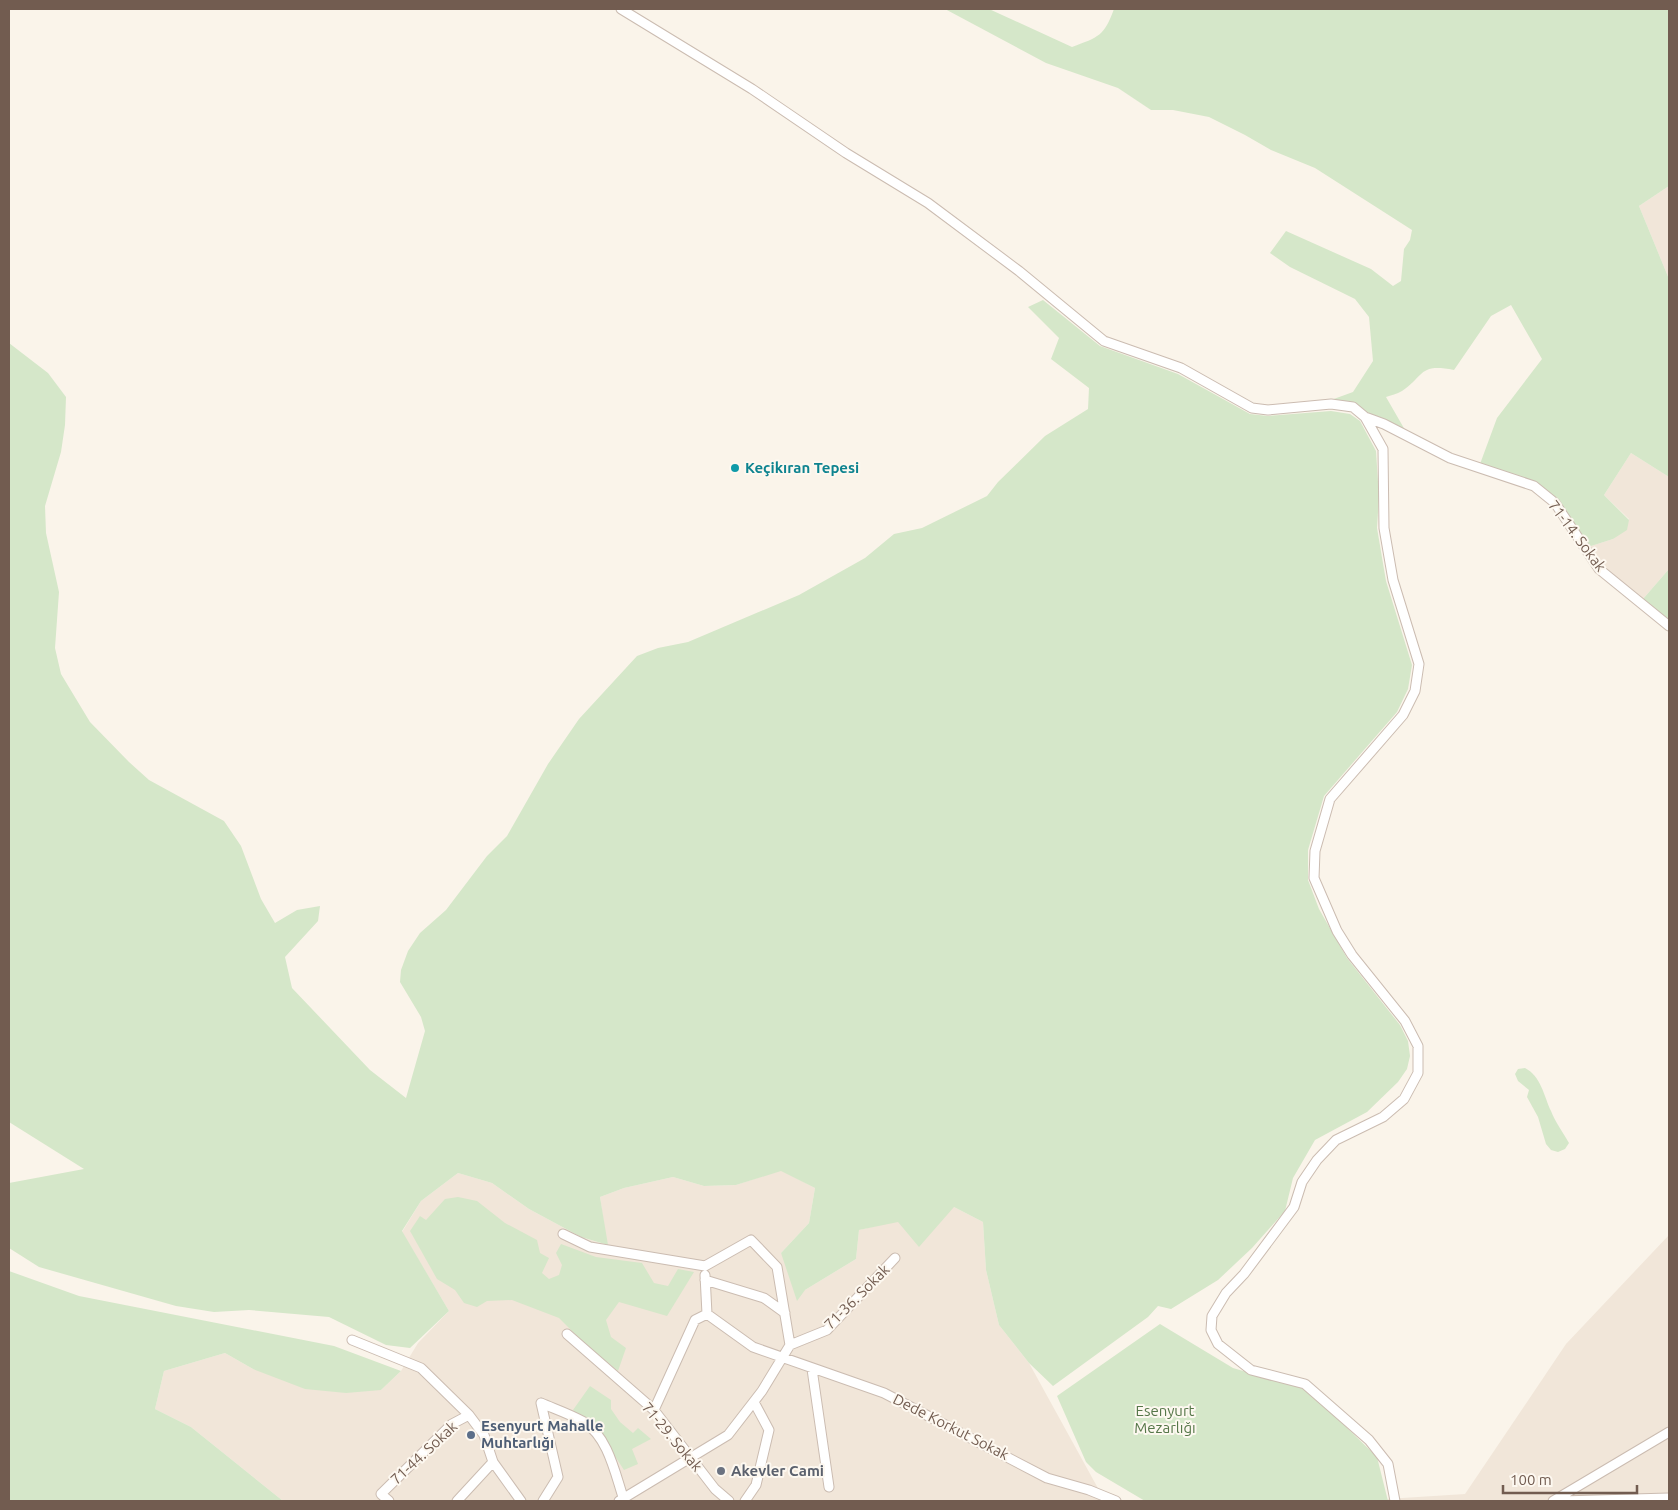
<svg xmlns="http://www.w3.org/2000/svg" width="1678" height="1510" font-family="Ubuntu,sans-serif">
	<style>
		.residential { fill: #f1e6d9 }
		.green { fill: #d5e7c9 }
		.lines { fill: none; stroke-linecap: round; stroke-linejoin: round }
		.minor-casing { stroke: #cbbcb1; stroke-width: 11 }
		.minor { stroke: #fff; stroke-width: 9 }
		.culture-dot { fill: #0f9aa8; stroke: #fdf8f0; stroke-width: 2 }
		.service-dot { fill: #5c6f8a; stroke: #fdf8f0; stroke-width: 2 }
		.worship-dot { fill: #6b7280; stroke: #fdf8f0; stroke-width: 2 }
		.labels { text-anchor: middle; stroke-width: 4; stroke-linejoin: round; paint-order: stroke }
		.culture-label { font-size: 15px; font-weight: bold; fill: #0d838f; stroke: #fdf8f0; text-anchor: start }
		.street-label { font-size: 15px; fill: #725c50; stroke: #fdf8f0 }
		.park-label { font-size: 15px; fill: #567749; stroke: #fdf8f0 }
		.service-label { font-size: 15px; font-weight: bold; fill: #4e5e75; stroke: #fdf8f0; text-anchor: start }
		.worship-label { font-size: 15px; font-weight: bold; fill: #5b616d; stroke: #fdf8f0; text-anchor: start }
	</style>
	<rect width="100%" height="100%" fill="#faf4ea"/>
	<path class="residential" d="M1669,186V279L1639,206Z
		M1631,453L1669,477V569L1643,599L1603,566L1588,547L1613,539L1629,519L1604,495Z
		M781,1170L815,1188L809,1223L781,1253L805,1290L856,1259L859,1230L954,1207L983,1222L986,1270L999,1325L1029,1363L1105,1501H283L191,1427L155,1409L164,1371L225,1353L253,1369L381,1390L401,1371L418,1343L449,1311L402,1232L421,1201L458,1173L492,1183L529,1209L581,1237L607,1245L600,1197L624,1188L673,1177L704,1186L736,1185Z
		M1669,1235V1501H1355L1465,1494L1566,1344Z"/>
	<path class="green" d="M945,9H989L1072,47C1099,37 1104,36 1114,9H1669V186L1639,206L1669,279V477L1631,453L1604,495L1629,520L1627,530L1613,539L1588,547L1559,500L1537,482L1480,464L1497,418L1542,359L1511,305L1491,316L1454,370C1418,363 1425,376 1402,391C1397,394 1391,395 1386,397L1405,430L1366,412L1354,403L1331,400L1353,392L1373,361L1369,317L1355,299L1290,267L1270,253L1286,231L1371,269L1393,286L1401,281L1404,249L1410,240L1412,230L1315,168L1271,150L1245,135L1209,117L1173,110H1151L1118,88L1046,63Z
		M1043,300L1100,346L1178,374L1250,414L1268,416L1331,411L1350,414L1360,421L1376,451L1379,497L1377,528L1386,581L1412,665L1408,689L1397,712L1324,796L1308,850V880L1319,909L1347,958L1400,1025L1408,1041L1410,1056L1407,1069L1398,1082L1367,1112L1315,1140L1293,1178L1285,1211L1252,1248L1218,1280L1171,1309L1158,1306L1148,1317L1053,1386L1029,1363L999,1325L986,1270L983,1222L954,1207L919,1247L898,1222L859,1230L856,1259L805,1290L797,1301L781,1253L809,1223L815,1188L781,1171L736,1185L704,1186L673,1177L624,1188L600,1197L608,1245L581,1237L529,1209L492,1183L458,1173L421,1201L402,1231L449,1311L410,1348L386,1345L329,1317L249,1310L214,1312L176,1306L39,1267L9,1248V1183L84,1169L9,1122V343L48,373L66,397L65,425L61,452L45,506L46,533L59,592L55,648L61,674L90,722L129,762L149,780L224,821L241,846L261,899L275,923L297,910L320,906L318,921L285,957L292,988L370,1070L406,1098L425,1031L421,1017L400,982L401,970L408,951L420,933L446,910L487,856L507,836L548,764L579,719L637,656L658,648L688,642L799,595L865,558L894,534L922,528L987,496L998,482L1045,436L1088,409L1089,388L1051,359L1059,338L1028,307Z
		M1669,569V620L1643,599Z
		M1525,1068C1541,1076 1544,1096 1551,1111C1555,1122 1563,1132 1569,1143L1565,1149L1558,1152L1551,1150L1546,1144L1538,1117L1527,1097L1529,1090L1518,1081L1515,1074L1518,1069Z
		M458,1197L477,1201L505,1223L537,1240L540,1253L549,1258L542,1273L549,1279L559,1275L562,1265L556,1253L561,1244L596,1257L642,1263L654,1283L668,1286L678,1269L694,1272L667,1316L619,1302L606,1320L611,1337L626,1348L618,1371L585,1344L559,1318L512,1300L487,1301L477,1307L464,1303L455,1290L437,1279L410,1231L420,1216L426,1220L445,1199Z
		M9,1271L79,1296L334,1346L401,1371L381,1390L346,1393L305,1389L253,1369L225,1353L164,1371L155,1409L191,1427L283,1501H9Z
		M1160,1324L1233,1368L1308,1390L1377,1457L1388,1501H1145L1096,1472L1086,1462L1057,1396Z
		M590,1386L611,1400V1409L620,1422L633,1433L638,1428L651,1439L632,1449L638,1464L624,1470L605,1441L573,1410Z"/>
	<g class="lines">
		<defs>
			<path id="minor" d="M621,9L752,89L846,153L928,203L1019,271L1104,341L1181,368L1252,408L1268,410L1331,404L1353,407L1365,417L1383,449L1384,528L1393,580L1419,664L1415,691L1403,715L1330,799L1315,851L1314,878L1337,931L1352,955L1405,1021L1418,1046V1073L1404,1099L1383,1117L1336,1140L1317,1160L1302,1182L1294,1207L1244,1274L1226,1293L1212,1316L1211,1330L1218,1344L1251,1370L1305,1384L1369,1440L1388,1464L1395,1501
				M1365,417L1384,424L1450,458L1534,486L1555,503L1599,569L1669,626
				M563,1234L590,1247L705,1266
				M705,1275L707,1314
				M705,1280L764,1298L785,1313
				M707,1314L753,1347L884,1393L1047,1478L1089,1490L1116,1501
				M567,1334L654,1410L715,1489L729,1501
				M352,1340L421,1368L469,1415L484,1435L493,1462L521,1501
				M790,1345L827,1330L895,1258
				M812,1369L829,1487
				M541,1403C555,1409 570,1414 584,1422C608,1437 615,1473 623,1497
				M541,1403L558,1477L543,1501
				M654,1410L695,1320L707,1314
				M389,1501L381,1494L452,1424L469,1415
				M457,1501L493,1462
				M619,1501L728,1435L762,1391L790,1345L777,1267L751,1240L705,1266
				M745,1501L756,1485L769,1430L754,1402
				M1553,1501L1669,1432
				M1561,1501L1669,1498"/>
		</defs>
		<use href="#minor" class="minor-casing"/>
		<use href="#minor" class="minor"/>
	</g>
	<circle class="culture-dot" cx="735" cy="468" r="5"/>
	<circle class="service-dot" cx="471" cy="1435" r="5"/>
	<circle class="worship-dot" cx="721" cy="1471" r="5"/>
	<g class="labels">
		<g class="culture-label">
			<text x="745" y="473">Keçikıran Tepesi</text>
		</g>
		<g class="street-label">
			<text transform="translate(1577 536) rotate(53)" y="5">71-14. Sokak</text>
			<text transform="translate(857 1297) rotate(-45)" y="5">71-36. Sokak</text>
			<text transform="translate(951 1427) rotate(27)" y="5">Dede Korkut Sokak</text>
			<text transform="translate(672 1437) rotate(50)" y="5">71-29. Sokak</text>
			<text transform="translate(424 1453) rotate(-43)" y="5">71-44. Sokak</text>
		</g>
		<g class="park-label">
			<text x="1165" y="1416">Esenyurt<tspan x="1165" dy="17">Mezarlığı</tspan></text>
		</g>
		<g class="service-label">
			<text x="481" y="1431">Esenyurt Mahalle<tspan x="481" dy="17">Muhtarlığı</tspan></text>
		</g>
		<g class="worship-label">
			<text x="731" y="1476">Akevler Cami</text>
		</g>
	</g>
	<rect width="1678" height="1510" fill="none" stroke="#725c50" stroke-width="20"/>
	<path d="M1503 1485v8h134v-8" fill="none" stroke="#725c50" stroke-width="2.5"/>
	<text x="1510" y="1485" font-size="15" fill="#725c50" stroke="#fdf8f0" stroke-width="4" paint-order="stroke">100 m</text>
</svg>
